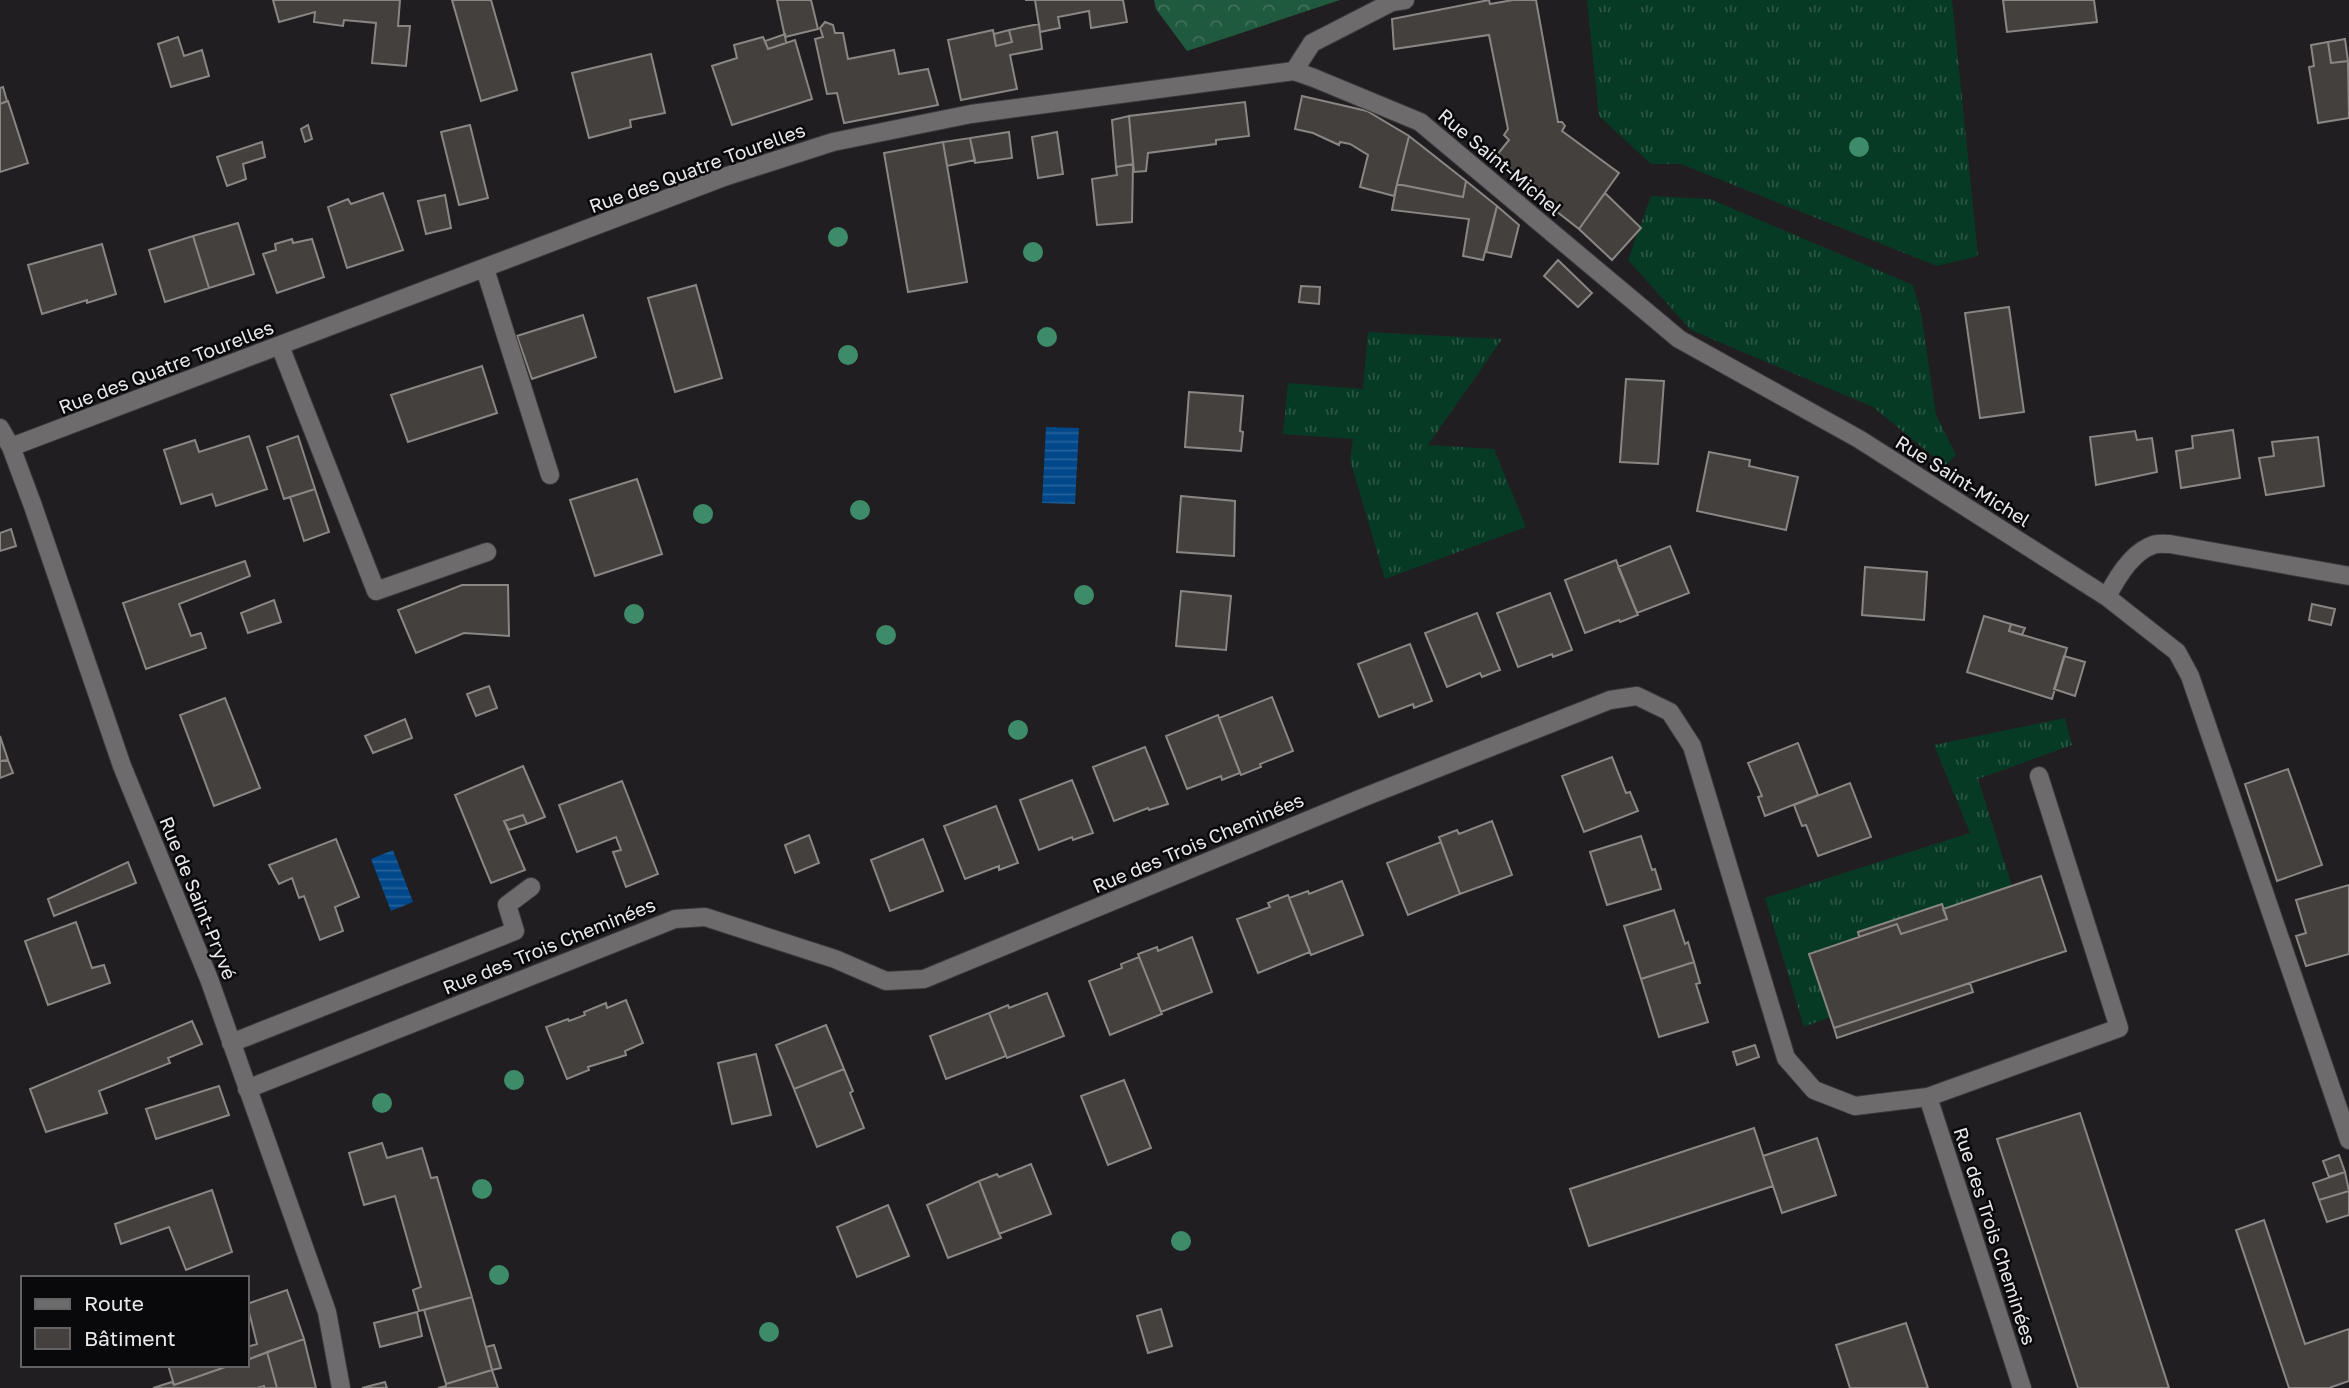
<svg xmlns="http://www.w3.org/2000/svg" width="2349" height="1388" font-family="'Golos Text',sans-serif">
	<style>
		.grass { fill: url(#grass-tufts) }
		.forest { fill: url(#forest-crowns) }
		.water { fill: url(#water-rules) }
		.building { fill: #43403d; stroke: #898683; stroke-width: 2 }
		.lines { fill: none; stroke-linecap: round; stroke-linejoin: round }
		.minor-casing { stroke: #3c3a3d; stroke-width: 20 }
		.minor { stroke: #6d6b6b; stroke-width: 18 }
		.tree { fill: #3d8b69 }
		.labels { text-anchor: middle; stroke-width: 5; stroke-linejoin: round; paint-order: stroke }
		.street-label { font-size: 19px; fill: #eae9eb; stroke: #09080a }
	</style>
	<defs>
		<pattern id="grass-tufts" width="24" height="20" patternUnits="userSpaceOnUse" patternTransform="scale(1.75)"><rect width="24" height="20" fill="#073a25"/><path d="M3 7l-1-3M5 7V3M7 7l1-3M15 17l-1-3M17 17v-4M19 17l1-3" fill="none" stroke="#2b5645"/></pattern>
		<pattern id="forest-crowns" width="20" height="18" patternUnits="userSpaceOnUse" patternTransform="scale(1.75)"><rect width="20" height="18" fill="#1f593e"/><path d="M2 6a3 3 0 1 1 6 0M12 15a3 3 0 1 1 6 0" fill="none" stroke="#40715a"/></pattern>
		<pattern id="water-rules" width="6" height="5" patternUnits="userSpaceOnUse" patternTransform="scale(1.75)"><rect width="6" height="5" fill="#004889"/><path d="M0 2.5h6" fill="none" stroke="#25629a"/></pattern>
	</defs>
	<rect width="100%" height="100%" fill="#201e21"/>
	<path class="grass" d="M1587,0H1952L1978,256L1937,266L1681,164H1651L1599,116Z
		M1651,196L1710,199L1913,285L1921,313L1936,415L1956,455L1945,466L1873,407L1691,330L1628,260Z
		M1368,332L1502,339L1428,445L1494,449L1526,527L1385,579L1350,460L1353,439L1283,434L1288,383L1363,389Z
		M2065,718L2072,745L1978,779L2012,886L1943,909L1942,904L1858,932L1856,938L1809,954L1830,1017L1804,1027L1765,898L1970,833L1934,745Z"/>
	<path class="forest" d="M1154,0H1340L1187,51L1156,9Z"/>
	<path class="water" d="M1046,427L1079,428L1075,504L1042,503Z
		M393,850L413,902L391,911L371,859Z"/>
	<path class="building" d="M273,0H400L398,26H410L406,66L372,63L376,23L344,20L343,26L314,22L315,12L279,22Z
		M452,0H491L517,90L481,101Z
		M777,0H811L818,29L785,37Z
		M1025,0H1123L1127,22L1091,28L1089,11L1058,17L1060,28L1040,32L1035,0Z
		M1489,0L1490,4L1513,0H1536L1558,122H1562L1565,126L1562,131L1619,173L1579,229L1492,161L1509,140L1504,135L1508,129L1489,35L1394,49L1392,19Z
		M2003,0H2094L2097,22L2007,32Z
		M825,22L833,25L835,33H843L848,59L894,50L899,74L928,69L938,105L844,123L837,93L827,94L815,39L823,37L820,28Z
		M1039,24L1042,49L1010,55L1017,89L961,100L948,40L993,30L996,46L1012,42L1009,30Z
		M1009,30L1012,42L996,46L994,34Z
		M785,34L786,43L768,49L765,41Z
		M178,37L184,56L202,50L209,76L171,87L158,44Z
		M763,37L768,49L795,40L812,99L732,125L712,66L737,58L734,45Z
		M2345,39L2348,61L2331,63L2328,42Z
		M2328,42L2331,63L2348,61L2349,118L2318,123L2309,67L2314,66L2311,45Z
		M651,54L665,113L630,120L631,127L589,138L572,73Z
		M3,87L7,101L0,104V88Z
		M1302,96L1367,111L1409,136L1394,196L1360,187L1368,155L1350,144L1340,142L1339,145L1313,133L1295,129Z
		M8,101L28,163L0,172V104Z
		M1245,102L1249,136L1216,140V144L1148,153L1146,171L1134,172L1129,116Z
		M1129,116L1133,164L1116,167L1112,120Z
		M308,125L312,139L305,142L301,129Z
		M470,125L488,198L459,205L441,132Z
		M1009,132L1012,158L975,163L970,138Z
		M1057,132L1063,174L1038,178L1032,137Z
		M1409,136L1466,181L1463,197L1397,184Z
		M970,138L975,160L947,166L943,142Z
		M262,142L265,157L243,164L246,179L227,186L217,157Z
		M943,142L967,282L908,292L884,153Z
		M1133,164L1132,222L1097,225L1092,179L1117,175L1116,167Z
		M1466,181L1497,206L1483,260L1463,256L1469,219L1392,210L1397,184L1463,197Z
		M383,193L403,250L347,268L328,207L348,199L351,204Z
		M1605,193L1641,228L1612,260L1579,229Z
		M445,195L451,228L426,234L418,201Z
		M1497,206L1519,225L1511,257L1486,252Z
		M238,223L254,274L209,288L193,236Z
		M193,236L209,288L165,302L149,250Z
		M292,239L293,243L312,239L324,277L277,293L263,254L276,250L275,244Z
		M102,244L116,294L87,303V300L42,314L28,265Z
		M1558,260L1592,293L1578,307L1544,276Z
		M696,285L722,378L675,392L648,298Z
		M1301,286L1320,287L1319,304L1299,302Z
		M2009,307L2024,412L1980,418L1965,313Z
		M583,315L596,357L532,379L517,336Z
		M482,366L497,413L408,442L391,395Z
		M1626,379L1664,381L1658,464L1620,462Z
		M1189,392L1243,396L1240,431L1243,432L1241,451L1185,447Z
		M2233,430L2240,478L2181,488L2176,451L2193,448L2192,436Z
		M2135,431L2137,440L2152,438L2157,472L2096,485L2090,437Z
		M249,436L267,489L216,506L212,494L181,504L164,450L195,440L199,452Z
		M298,436L315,489L284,499L267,447Z
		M2318,437L2324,486L2266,495L2259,458L2274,456L2272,442Z
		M1709,452L1750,460L1749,466L1798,477L1786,530L1697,511Z
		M637,479L662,554L595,576L570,500Z
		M315,489L329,532L304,541L290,497Z
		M1181,496L1235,501L1234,556L1177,552Z
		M11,529L16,546L0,551V533Z
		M1670,546L1689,593L1637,613L1618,567Z
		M1616,560L1638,615L1620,622L1619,620L1585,633L1565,580Z
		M245,561L250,576L179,604L191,636L201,633L206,648L146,669L123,603Z
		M1865,567L1927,572L1924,620L1862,615Z
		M462,585H508L509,636L464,633L416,653L398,610Z
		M1181,591L1231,596L1226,650L1176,646Z
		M1550,593L1572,650L1553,657L1552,654L1518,667L1497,613Z
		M274,600L281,622L248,633L241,613Z
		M2312,604L2335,609L2331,625L2309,620Z
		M1477,613L1500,670L1482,677L1480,673L1447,687L1425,633Z
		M1984,616L2011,624L2009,631L2067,648L2052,699L1967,672Z
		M2011,624L2025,628L2022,635L2009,631Z
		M1410,644L1432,701L1414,708L1413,704L1379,717L1358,664Z
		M2064,656L2085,662L2075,696L2054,689Z
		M489,686L497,708L476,716L467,694Z
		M1272,697L1293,751L1260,764L1261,767L1241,775L1219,718Z
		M225,698L260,788L214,806L180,715Z
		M1218,715L1240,773L1222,780L1221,776L1187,789L1166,736Z
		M405,719L412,738L373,753L365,736Z
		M0,736L8,760L0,761Z
		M1798,743L1818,795L1765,816L1758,797L1762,796L1748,763Z
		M1145,747L1168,804L1149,810L1148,808L1114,821L1093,767Z
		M1612,757L1626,793L1630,792L1638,811L1584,832L1562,776Z
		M8,760L13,773L0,778V761Z
		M523,766L545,817L527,824L523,815L504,821L525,870L491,883L455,795Z
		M2288,769L2322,865L2277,881L2245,784Z
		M1072,780L1093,833L1073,840L1072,837L1039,850L1020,800Z
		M622,781L658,874L626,887L613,852L621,850L616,837L577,852L559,805Z
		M1850,783L1871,837L1818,856L1806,825L1802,826L1794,805Z
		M996,806L1018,863L999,870V866L965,879L944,826Z
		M523,815L527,824L509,830L504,821Z
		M1492,821L1512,875L1460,894L1439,837L1457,830L1459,834Z
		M809,835L819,863L795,873L785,845Z
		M1641,836L1652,870L1655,869L1661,889L1607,905L1590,852Z
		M336,839L359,897L335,907L343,931L320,940L304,896L299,898L292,878L279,884L269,865Z
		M923,839L943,891L890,911L871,860Z
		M1441,842L1460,894L1408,915L1387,863Z
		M128,862L136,883L54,916L48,899Z
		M2041,876L2066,951L1834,1028L1809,954L1897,924L1901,934L1947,919L1943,909Z
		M1342,881L1363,935L1311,955L1289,898L1308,891L1309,894Z
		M2349,885V954L2306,966L2296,936L2306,933L2296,900Z
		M1288,895L1310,952L1258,973L1237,919L1270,907L1268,903Z
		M1942,904L1947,919L1901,934L1897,924L1859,937L1858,932Z
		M1674,910L1685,944L1688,942L1694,962L1641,979L1624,926Z
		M76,922L92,968L104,965L110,983L48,1005L25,941Z
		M1192,937L1212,992L1161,1012L1138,954L1157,947L1158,951Z
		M1139,957L1162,1014L1110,1035L1089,981L1122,968L1121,964Z
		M1694,962L1700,983L1696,984L1708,1022L1659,1037L1641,979Z
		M1970,983L1973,992L1837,1038L1834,1028Z
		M1047,993L1064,1036L1007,1058L989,1013L1008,1005L1009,1008Z
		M626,1000L643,1043L625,1051L626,1055L588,1067L589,1070L567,1079L546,1027L568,1019L569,1021L585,1015L584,1012L606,1003L607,1008Z
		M989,1013L1006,1056L946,1079L930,1036Z
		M192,1021L202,1044L168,1058L170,1063L99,1091L107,1113L46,1132L30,1089Z
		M826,1025L844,1069L794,1089L776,1045Z
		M1755,1045L1759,1057L1737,1065L1733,1052Z
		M756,1054L771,1115L732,1124L718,1063Z
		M844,1069L853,1091L850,1093L864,1128L817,1147L794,1089Z
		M1124,1080L1151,1148L1108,1165L1081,1096Z
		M219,1086L229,1115L156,1139L146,1109Z
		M2080,1113L2169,1388H2078L1997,1139Z
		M1754,1128L1773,1186L1589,1246L1570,1189Z
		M1817,1138L1836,1195L1782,1213L1763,1156Z
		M382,1143L387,1158L422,1148L431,1178L437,1177L472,1297L419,1311L413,1290L421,1287L395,1196L364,1205L349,1153Z
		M2339,1155L2345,1172L2329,1177L2323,1161Z
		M1031,1164L1051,1214L999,1234L979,1181L997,1174L999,1177Z
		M2345,1172L2349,1191L2319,1200L2313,1183Z
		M979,1181L1001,1238L948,1258L927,1205Z
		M212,1190L232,1252L186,1270L169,1227L121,1244L115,1224Z
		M2349,1191V1215L2327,1222L2319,1200Z
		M888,1205L909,1256L857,1277L837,1227Z
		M2264,1220L2305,1344L2349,1329V1381L2329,1388H2289L2236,1230Z
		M287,1290L304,1339L247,1360V1347L257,1344L247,1304Z
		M472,1297L492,1370L446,1384L424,1310Z
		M1161,1309L1172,1346L1148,1353L1137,1316Z
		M417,1312L422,1336L380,1347L374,1323Z
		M1906,1323L1928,1388H1850L1836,1345Z
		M304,1339L316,1388H277L267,1352Z
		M494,1345L501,1368L492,1370L486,1347Z
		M267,1352L277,1388H264V1386L257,1388H153L172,1382L174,1385L231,1365H247V1360Z
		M168,1365H231L174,1385Z
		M492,1370L498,1388H438L446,1386V1384Z
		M385,1382L387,1388H362Z"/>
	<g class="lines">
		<defs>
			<path id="minor" d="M1294,71L1312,43L1392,2L1405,0
				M485,269L550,475
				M280,346L376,591L487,552
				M0,428L11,447L33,506L122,766L209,979L327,1312L341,1388
				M11,447L724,177L833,142L971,114L1294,71L1314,78L1420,122L1679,339L1859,439L2107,597L2177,652L2190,676L2349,1140
				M2107,597C2116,579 2132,552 2153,545C2158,543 2165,544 2170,544L2349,576
				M231,1043L515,931L507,905L531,887
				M247,1089L675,919L705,917L835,959L886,981L924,979L1362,798L1610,700L1637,696L1670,712L1692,746L1786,1058L1814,1090L1855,1106L1928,1097
				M2022,1388L1928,1097L2119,1028L2039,776"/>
		</defs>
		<use href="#minor" class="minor-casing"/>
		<use href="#minor" class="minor"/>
	</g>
	<g class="tree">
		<circle cx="1859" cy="147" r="10"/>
		<circle cx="838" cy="237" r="10"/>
		<circle cx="1033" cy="252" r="10"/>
		<circle cx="1047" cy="337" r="10"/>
		<circle cx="848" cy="355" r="10"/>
		<circle cx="860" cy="510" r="10"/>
		<circle cx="703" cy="514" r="10"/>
		<circle cx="1084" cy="595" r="10"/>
		<circle cx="634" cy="614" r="10"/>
		<circle cx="886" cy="635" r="10"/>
		<circle cx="1018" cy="730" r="10"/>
		<circle cx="514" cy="1080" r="10"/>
		<circle cx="382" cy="1103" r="10"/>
		<circle cx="482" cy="1189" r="10"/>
		<circle cx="1181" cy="1241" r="10"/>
		<circle cx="499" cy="1275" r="10"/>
		<circle cx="769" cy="1332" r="10"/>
	</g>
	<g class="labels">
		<g class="street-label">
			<text transform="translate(1500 162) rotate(40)" y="7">Rue Saint-Michel</text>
			<text transform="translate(697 168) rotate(-20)" y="7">Rue des Quatre Tourelles</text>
			<text transform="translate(166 367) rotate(-21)" y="7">Rue des Quatre Tourelles</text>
			<text transform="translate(1963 481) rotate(32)" y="7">Rue Saint-Michel</text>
			<text transform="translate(1198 843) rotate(-23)" y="7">Rue des Trois Cheminées</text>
			<text transform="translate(198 898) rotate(68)" y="7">Rue de Saint-Pryvé</text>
			<text transform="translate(549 946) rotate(-22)" y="7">Rue des Trois Cheminées</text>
			<text transform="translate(1995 1236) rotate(72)" y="7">Rue des Trois Cheminées</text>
		</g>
	</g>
	<rect x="21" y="1276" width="228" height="91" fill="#09080a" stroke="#636264" stroke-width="2"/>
	<rect x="35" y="1299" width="35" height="10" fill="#6d6b6b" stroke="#636264" stroke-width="2"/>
	<text x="84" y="1311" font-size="21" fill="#eae9eb">Route</text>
	<rect x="35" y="1328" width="35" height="21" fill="#43403d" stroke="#636264" stroke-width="2"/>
	<text x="84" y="1346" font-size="21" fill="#eae9eb">Bâtiment</text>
</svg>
